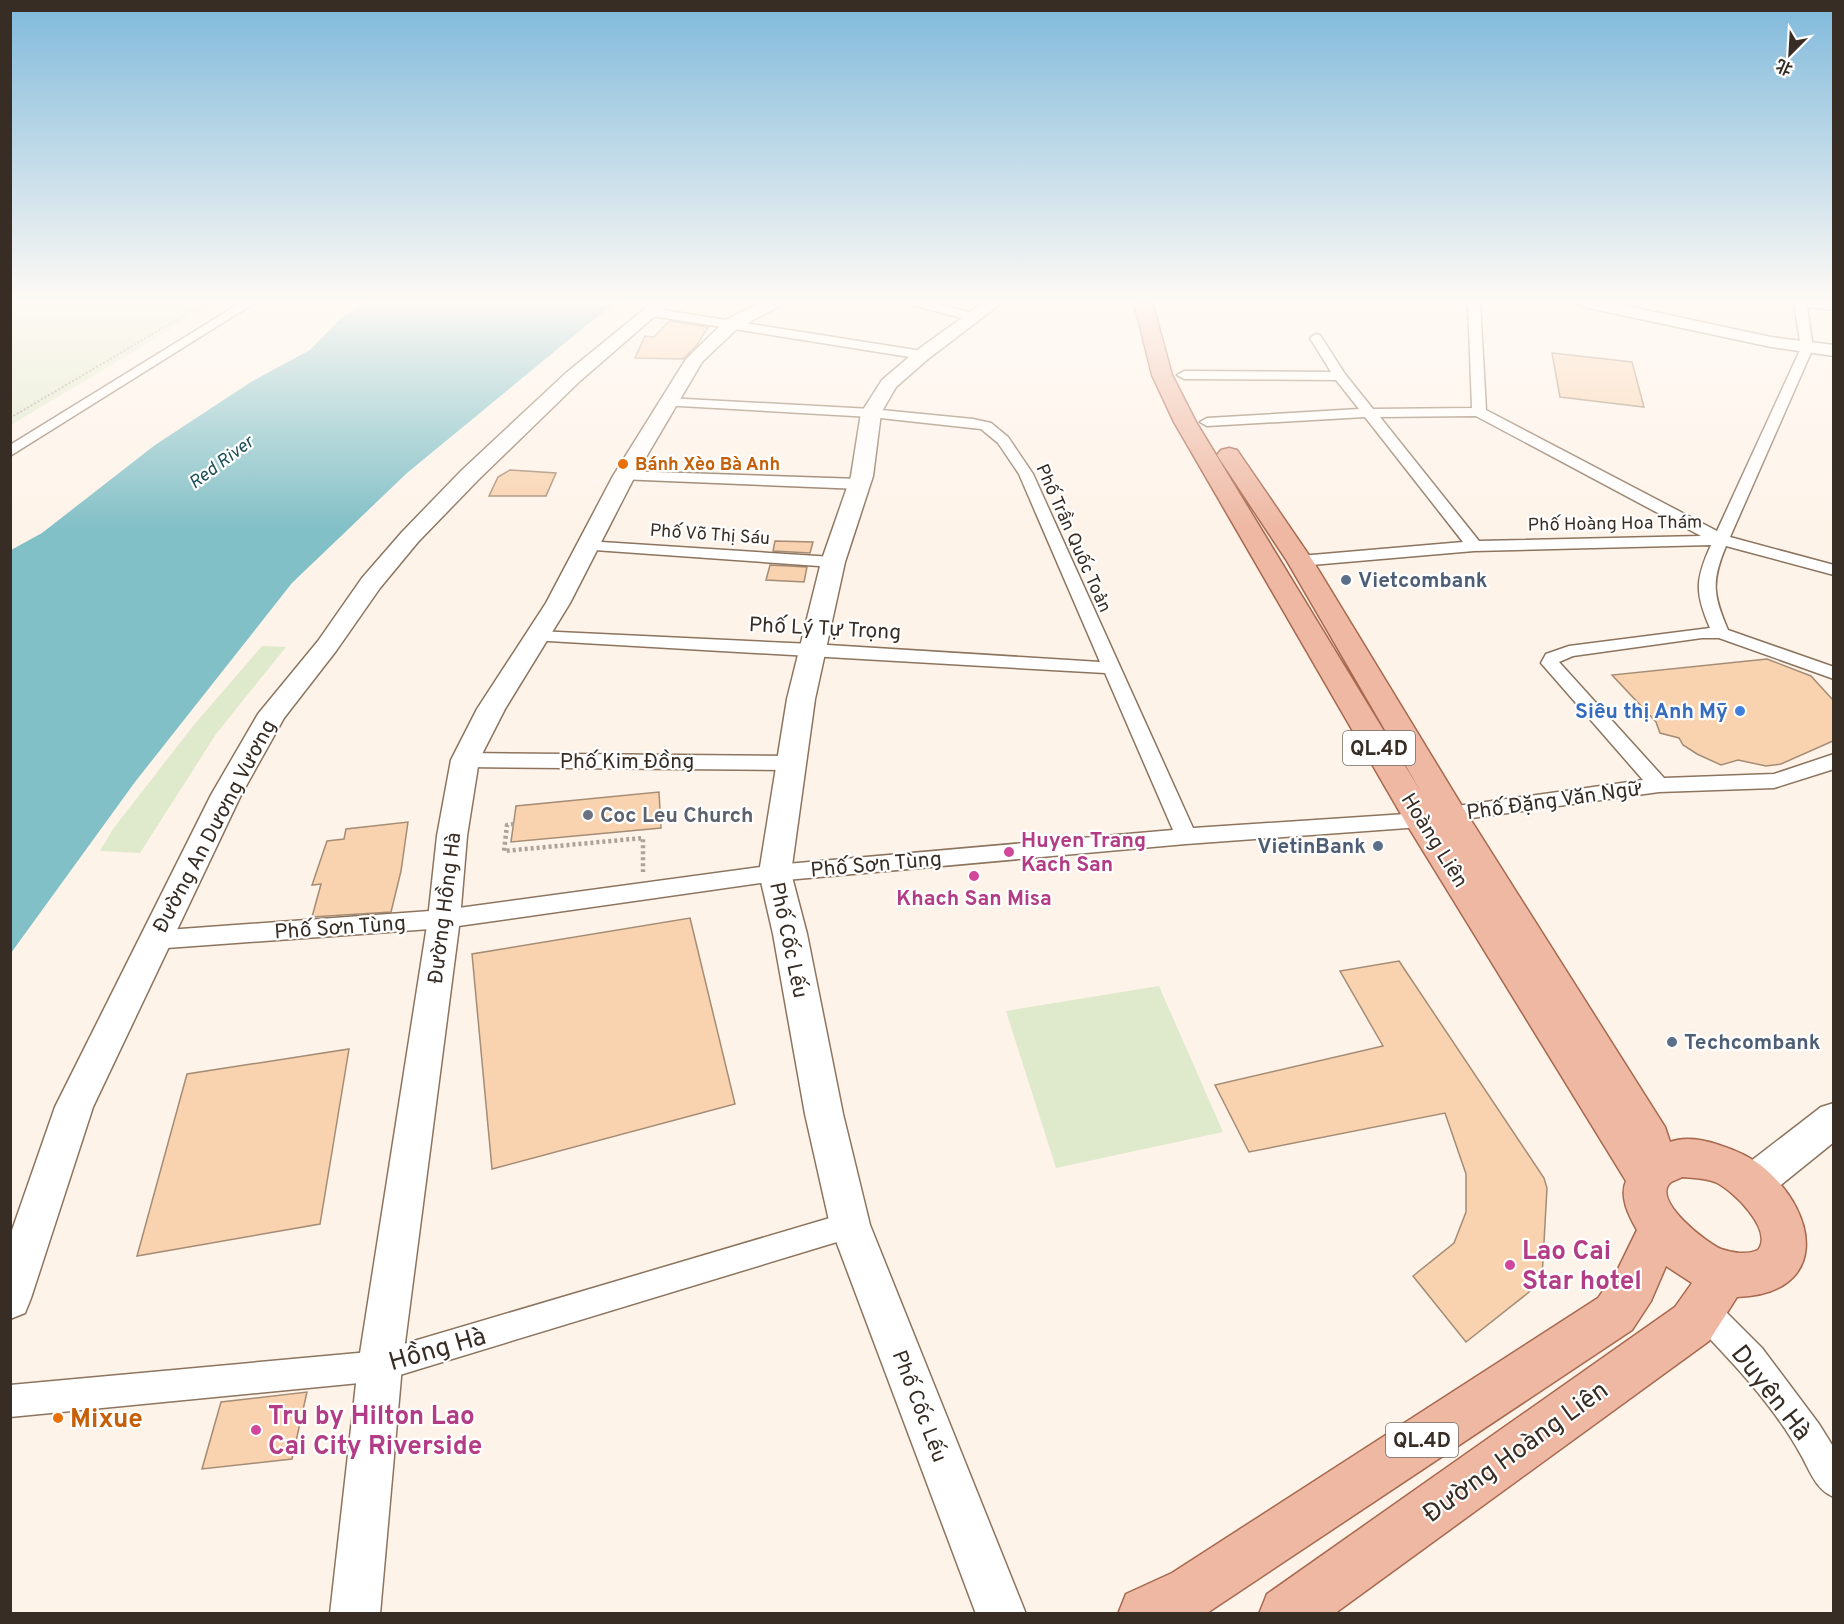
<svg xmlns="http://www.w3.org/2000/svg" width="1844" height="1624" font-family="Overpass,'Noto Sans SC',sans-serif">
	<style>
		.green { fill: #dfe9cb }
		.water { fill: #82c0c7 }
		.building { fill: #f9d3af; stroke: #a58c75; stroke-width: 1.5 }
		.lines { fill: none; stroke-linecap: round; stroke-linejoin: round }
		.street-casing { stroke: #8c745e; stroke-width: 3 }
		.secondary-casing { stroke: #8c745e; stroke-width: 3 }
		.primary-casing { stroke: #a7684e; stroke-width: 3 }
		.path-far1 { stroke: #ada399; stroke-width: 2; stroke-dasharray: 2 2; stroke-linecap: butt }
		.path { stroke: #ada399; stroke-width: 4.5; stroke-dasharray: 3 3; stroke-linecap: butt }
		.street { fill: #fff; fill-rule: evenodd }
		.secondary { fill: #fff; fill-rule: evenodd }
		.primary { fill: #eeb8a3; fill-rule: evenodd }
		.food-dot { fill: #e8710a; stroke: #fff; stroke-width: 2 }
		.service-dot { fill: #5c6f8a; stroke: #fff; stroke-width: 2 }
		.shop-dot { fill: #3f7fe0; stroke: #fff; stroke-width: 2 }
		.worship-dot { fill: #6b7280; stroke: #fff; stroke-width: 2 }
		.hotel-dot { fill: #d1479c; stroke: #fff; stroke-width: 2 }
		.labels { text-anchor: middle; stroke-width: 4.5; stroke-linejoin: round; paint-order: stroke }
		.far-water-label { font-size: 18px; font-style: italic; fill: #1a5056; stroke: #fff }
		.far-food-label { font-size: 18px; font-weight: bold; fill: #c56008; stroke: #fff; text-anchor: start }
		.far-street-label { font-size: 18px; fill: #372d24; stroke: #fff }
		.shield { fill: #fff; stroke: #736c66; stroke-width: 1.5 }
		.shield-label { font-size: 20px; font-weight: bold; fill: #372d24 }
		.service-label { font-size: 21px; font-weight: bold; fill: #4e5e75; stroke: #fff; text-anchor: start }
		.street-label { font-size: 21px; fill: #372d24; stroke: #fff }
		.shop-label { font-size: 21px; font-weight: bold; fill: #366cbe; stroke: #fff; text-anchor: end }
		.worship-label { font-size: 21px; font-weight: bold; fill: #5b616d; stroke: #fff; text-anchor: start }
		.hotel-label { font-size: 21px; font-weight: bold; fill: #b23c85; stroke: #fff; text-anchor: start }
		.near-hotel-label { font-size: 26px; font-weight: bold; fill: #b23c85; stroke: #fff; text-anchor: start }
		.near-street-label { font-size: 26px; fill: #372d24; stroke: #fff }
		.near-food-label { font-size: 26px; font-weight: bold; fill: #c56008; stroke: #fff; text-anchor: start }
	</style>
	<rect width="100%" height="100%" fill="#fef3e9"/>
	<path class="green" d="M20,302H216L11,425V305Z
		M262,646L286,647L216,734L140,853L100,851L113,829L193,726Z
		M1159,986L1223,1132L1056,1168L1006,1011Z"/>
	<path class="water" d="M363,302H617L588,324L407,473L292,583L135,782L11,953V550L42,533L155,445L251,382L310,350L340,319Z"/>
	<path class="building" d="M669,321L708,327L697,345L683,359L635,358L645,336L654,337Z
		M1552,353L1632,362L1644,407L1560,397Z
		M510,470L556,473L546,496H489L498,477Z
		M775,541L813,542L810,553L773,551Z
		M770,565L807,567L804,582L766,580Z
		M1767,659L1811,676L1833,700V741L1781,764L1766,766L1738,760L1721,765L1697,754L1683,745L1679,738L1660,733L1656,722L1612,675Z
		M659,792L661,828L511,842L516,806Z
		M408,822L401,871L391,912L312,917L321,884L312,885L327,841L344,839L346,829Z
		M690,918L735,1104L492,1169L472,954Z
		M1399,961L1544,1178L1547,1188L1542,1278L1528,1293L1466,1342L1413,1276L1454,1243L1466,1212V1174L1445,1113L1249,1152L1215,1085L1383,1046L1340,971Z
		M349,1049L320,1224L137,1256L187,1074Z
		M307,1392L292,1459L202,1469L221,1402Z"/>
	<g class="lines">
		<defs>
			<path id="street" d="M242,302H256L10,456V445Z
				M910,302H930L977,314L979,317L973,321L912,305Z
				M1468,302H1480L1486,410L1717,531L1801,348L1794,302H1834V310L1807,307L1813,348L1730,537L1834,565V575L1726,546C1711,582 1713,595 1728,630L1834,667V679L1719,638H1702L1573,656L1559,662L1664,778L1774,774L1834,754V769L1774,788L1659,792L1450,821L1443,819L1439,814L1443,809L1450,807L1643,780L1541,663L1546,654L1569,646L1710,628C1695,593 1695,580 1711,545L1474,551L1300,566L1294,565L1292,561L1300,556L1463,542L1365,417L1207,426L1200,422L1207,418L1359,409L1336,380L1184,379L1177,375L1184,371L1331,372L1310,338L1316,334L1320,335L1345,374L1373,409L1472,408ZM1476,416L1701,536L1479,541L1380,417Z
				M650,308L922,351L928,355L922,359L646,315L644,312Z
				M667,398L871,409L973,419L991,423L1008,437L1033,474L1193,828L1421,813L1428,815L1432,820L1428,825L1421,827L1186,844L775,881L444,928L153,949L145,946L141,940L145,934L153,931L444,910L775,865L1173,830L1105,673L531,640L528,636L531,632L537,631L812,644L1100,662L1019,474L998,443L981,429L871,417L662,405L660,402L662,399Z
				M624,471L860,479L868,484L860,489L619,479L616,476L619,473Z
				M586,541L833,557L841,562L833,567L580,549L578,546L580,543Z
				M465,753L790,756L797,758L800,763L797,768L790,770L465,767L458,765L455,760L458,755Z
				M850,1212L860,1216L864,1225L860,1234L850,1238L380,1381L10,1417V1385L380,1351Z
				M1702,1294L1713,1299L1762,1348L1819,1424L1834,1448V1497C1816,1490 1810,1471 1801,1455C1773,1404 1731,1361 1691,1319L1687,1309L1691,1299Z"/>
			<path id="secondary" d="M653,302H671L580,381L478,480L418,542L380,588L336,651L284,718L241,795L93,1107L31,1298L25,1313L10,1319V1236L55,1107L211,795L258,714L318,641L362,578L402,532L462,470L566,373Z
				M761,302H782L780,306L738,328L702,362L635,476L570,603L505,709L479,760L467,836L460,919L402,1366L380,1614H330L358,1366L428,919L437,836L451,760L477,709L546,603L613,476L686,359L726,320Z
				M984,302H1003L928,359L896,387L881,413L873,476L845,562L815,699L791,873L807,934L843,1114L870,1225L1026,1614H976L830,1225L805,1114L773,934L759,873L787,699L821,562L851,476L861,413L882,380L916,351Z
				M1576,302H1608L1771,337L1834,345V356L1771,347L1584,307Z
				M1834,1103V1142L1766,1197L1752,1202L1738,1197L1732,1184L1738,1171L1821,1107Z"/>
			<path id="primary" d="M1134,302H1152L1172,375L1196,422L1421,792L1287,561L1217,455L1221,450L1229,448L1237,450L1313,561L1462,806L1665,1127L1670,1142C1686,1136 1704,1140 1719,1145C1735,1150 1751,1157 1764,1168C1820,1215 1828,1294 1737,1297L1709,1341L1334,1614H1259L1267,1594L1675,1307L1692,1283L1666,1266L1651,1301L1632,1330L1210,1611L1206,1614H1118L1126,1594L1172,1573L1598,1298L1617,1271L1637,1230C1629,1216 1619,1197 1626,1181L1409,828L1174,422L1152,375ZM1682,1177C1693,1178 1705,1178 1715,1182C1733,1190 1774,1230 1758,1250C1747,1255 1732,1253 1721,1249C1707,1243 1652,1201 1670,1183C1672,1181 1679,1179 1682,1177Z"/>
		</defs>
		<use href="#street" class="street-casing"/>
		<use href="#secondary" class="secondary-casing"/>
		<use href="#primary" class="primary-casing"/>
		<path class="path-far1" d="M10,418L207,302"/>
		<path class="path" d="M514,824L507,825L504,851L643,838V872"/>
		<use href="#street" class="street"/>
		<use href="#secondary" class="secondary"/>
		<use href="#primary" class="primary"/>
	</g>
	<linearGradient id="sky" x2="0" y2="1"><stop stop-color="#7fb9db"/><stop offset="0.57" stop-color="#fffaf5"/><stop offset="1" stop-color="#fffaf5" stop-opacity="0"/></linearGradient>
	<rect width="1844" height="529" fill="url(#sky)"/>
	<g class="food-dot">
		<circle cx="623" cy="464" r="6"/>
		<circle cx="58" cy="1418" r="6"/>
	</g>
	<g class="service-dot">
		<circle cx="1346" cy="580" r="6"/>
		<circle cx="1378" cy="846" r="6"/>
		<circle cx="1672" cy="1042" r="6"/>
	</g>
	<circle class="shop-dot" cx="1740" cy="711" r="6"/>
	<circle class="worship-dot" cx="588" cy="815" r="6"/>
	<g class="hotel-dot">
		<circle cx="1009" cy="852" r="6"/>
		<circle cx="974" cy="876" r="6"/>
		<circle cx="1510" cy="1265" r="6"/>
		<circle cx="256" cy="1430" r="6"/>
	</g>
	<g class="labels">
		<g class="far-water-label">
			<text transform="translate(221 462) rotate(-37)" y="6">Red River</text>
		</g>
		<g class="far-food-label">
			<text x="635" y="470">Bánh Xèo Bà Anh</text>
		</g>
		<g class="far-street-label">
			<text transform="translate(1615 523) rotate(-1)" y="6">Phố Hoàng Hoa Thám</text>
			<text transform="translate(710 534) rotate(4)" y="6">Phố Võ Thị Sáu</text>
			<text transform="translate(1074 538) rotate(66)" y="6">Phố Trần Quốc Toản</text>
		</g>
		<g class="shield">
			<rect x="1343" y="731" width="72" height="34" rx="4.5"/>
			<rect x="1386" y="1423" width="72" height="34" rx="4.5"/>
		</g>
		<g class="shield-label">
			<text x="1379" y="755">QL.4D</text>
			<text x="1422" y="1447">QL.4D</text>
		</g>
		<g class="service-label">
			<text x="1358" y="587">Vietcombank</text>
			<text x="1366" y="853" text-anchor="end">VietinBank</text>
			<text x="1684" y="1049">Techcombank</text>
		</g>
		<g class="street-label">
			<text transform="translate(825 628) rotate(3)" y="7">Phố Lý Tự Trọng</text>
			<text x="627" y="768">Phố Kim Đồng</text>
			<text transform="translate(1554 800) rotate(-8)" y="7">Phố Đặng Văn Ngữ</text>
			<text transform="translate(214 826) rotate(-62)" y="7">Đường An Dương Vương</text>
			<text transform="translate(1435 840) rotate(58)" y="7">Hoàng Liên</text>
			<text transform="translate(876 864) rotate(-5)" y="7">Phố Sơn Tùng</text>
			<text transform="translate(444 908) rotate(-83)" y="7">Đường Hồng Hà</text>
			<text transform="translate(340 927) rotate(-4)" y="7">Phố Sơn Tùng</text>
			<text transform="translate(789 940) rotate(78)" y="7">Phố Cốc Lếu</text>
			<text transform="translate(920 1406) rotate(69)" y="7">Phố Cốc Lếu</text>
		</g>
		<g class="shop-label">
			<text x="1728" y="718">Siêu thị Anh Mỹ</text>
		</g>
		<g class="worship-label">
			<text x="600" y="822">Coc Leu Church</text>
		</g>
		<g class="hotel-label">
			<text x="1021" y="847">Huyen Trang<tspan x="1021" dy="24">Kach San</tspan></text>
			<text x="974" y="905" text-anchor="middle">Khach San Misa</text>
		</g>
		<g class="near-hotel-label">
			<text x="1522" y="1259">Lao Cai<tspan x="1522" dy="30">Star hotel</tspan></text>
			<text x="268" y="1424">Tru by Hilton Lao<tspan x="268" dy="30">Cai City Riverside</tspan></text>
		</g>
		<g class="near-street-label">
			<text transform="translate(437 1348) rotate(-16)" y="9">Hồng Hà</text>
			<text transform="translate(1772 1392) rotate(52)" y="9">Duyên Hà</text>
			<text transform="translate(1515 1451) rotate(-36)" y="9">Đường Hoàng Liên</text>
		</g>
		<g class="near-food-label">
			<text x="70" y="1427">Mixue</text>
		</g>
	</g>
	<rect width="1844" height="1624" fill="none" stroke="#372d24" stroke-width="24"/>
	<g transform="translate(1790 54) rotate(204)" stroke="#ffffff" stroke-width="4.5" paint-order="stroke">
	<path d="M0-4.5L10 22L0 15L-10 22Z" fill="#372d24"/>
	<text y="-9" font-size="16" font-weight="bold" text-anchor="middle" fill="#372d24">北</text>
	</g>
</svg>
